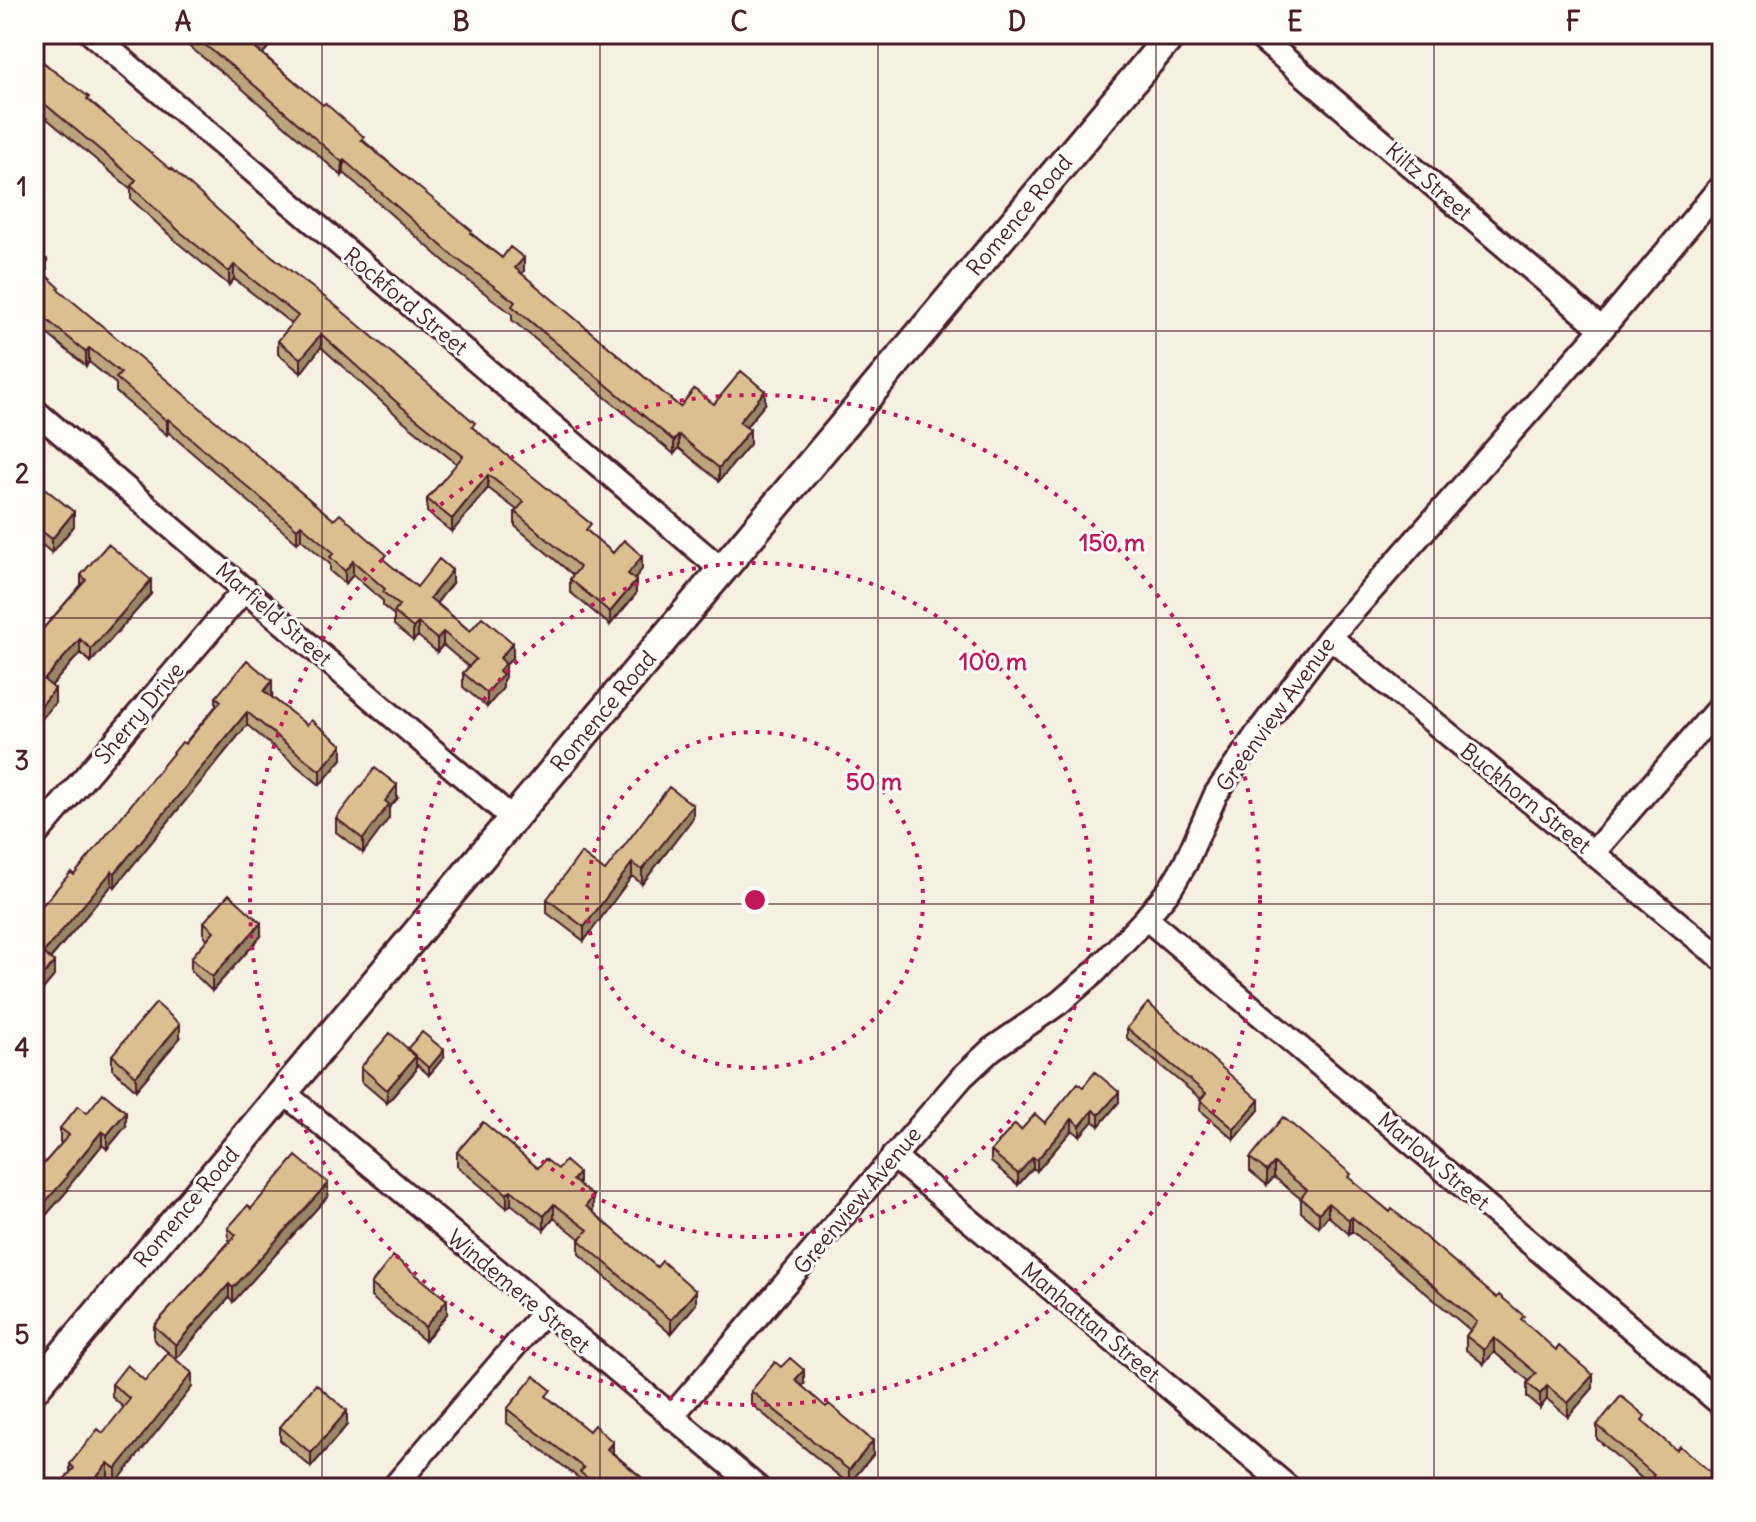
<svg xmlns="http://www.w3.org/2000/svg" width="1756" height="1522" font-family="Delius,sans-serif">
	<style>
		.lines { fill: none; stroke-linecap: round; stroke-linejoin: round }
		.minor-casing { stroke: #4a1f2b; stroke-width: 28 }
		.tertiary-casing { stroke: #4a1f2b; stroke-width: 34 }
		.minor { stroke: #fdfcf7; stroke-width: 22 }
		.tertiary { stroke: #fdfcf7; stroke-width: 28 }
		.wall { fill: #bca47c; stroke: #4a1f2b; stroke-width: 2 }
		.shaded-wall { fill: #998665; stroke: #4a1f2b; stroke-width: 2 }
		.building { fill: #dbbf90; stroke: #4a1f2b; stroke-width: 2 }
		.grid { fill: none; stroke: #4a1f2b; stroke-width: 2; stroke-opacity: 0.55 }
		.ring { fill: none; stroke: #c2185b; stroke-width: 4; stroke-dasharray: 4 8 }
		.labels { text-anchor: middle; stroke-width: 6; stroke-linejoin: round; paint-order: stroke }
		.street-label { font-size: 22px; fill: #4a1f2b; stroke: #fdfcf7 }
		.centre { fill: #c2185b; stroke: #fdfcf7; stroke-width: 4 }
		.ring-label { font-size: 24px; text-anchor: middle; font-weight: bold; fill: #c2185b; stroke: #fdfcf7; stroke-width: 6; stroke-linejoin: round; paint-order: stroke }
		.neatline { fill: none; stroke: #4a1f2b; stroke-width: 3 }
		.grid-label { font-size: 26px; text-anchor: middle; font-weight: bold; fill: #4a1f2b }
	</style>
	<rect width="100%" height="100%" fill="#f6f0e2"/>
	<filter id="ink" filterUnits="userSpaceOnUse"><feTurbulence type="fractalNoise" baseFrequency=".0125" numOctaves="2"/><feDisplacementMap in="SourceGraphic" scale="16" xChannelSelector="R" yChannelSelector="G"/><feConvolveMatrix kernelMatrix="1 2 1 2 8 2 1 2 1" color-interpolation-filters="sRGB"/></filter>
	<g filter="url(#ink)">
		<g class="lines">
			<defs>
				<path id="minor" d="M92,34L721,569
					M1256,34L1602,329
					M34,410L513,819
					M1330,637L1722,959
					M34,837L245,589
					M1593,853L1722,704
					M1146,918L1722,1405
					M282,1091L758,1488
					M893,1156L1289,1488
					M671,1417L962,1077L992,1049L1059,1003L1095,972L1146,918L1170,889L1185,864L1216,794L1257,734L1330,637L1602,329L1722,185
					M393,1488L544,1312"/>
				<path id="tertiary" d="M34,1389L1172,34"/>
			</defs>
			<use href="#minor" class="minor-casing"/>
			<use href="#tertiary" class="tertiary-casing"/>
			<use href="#minor" class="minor"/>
			<use href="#tertiary" class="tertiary"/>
		</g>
		<path class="wall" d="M177,34H274V40L263,54L472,234L502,258L524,271L522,274L680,407L714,404H765L746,427L750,444L719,481L679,448L674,454L512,320V314L452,268L344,173L342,176L238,85L177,37Z
			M34,54L475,430L591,534L613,553L642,569L634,579L636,594L610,625L570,592V579L573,575L515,526V512L517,510L488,488L452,532L427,512V499L457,464L402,420L321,347L301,373L278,354V341L292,324L234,279L229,285L178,243L131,199V189L34,108Z
			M34,248L47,274L46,275L59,291L334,520L417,587L452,583L437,603L470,631L513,657L505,666V677L503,680V688L487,707L463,687V673L469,667L443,645L437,652L418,636L413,641L394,625V615L383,606V601L353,575L345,584L330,571V564L301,539L297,543L168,432L167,435L116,392V384L89,362L86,366L34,323Z
			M34,489L74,526L52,553L34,538Z
			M81,575L151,594L91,662L80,653L51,686L55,703L34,728V639L81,585Z
			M272,695L271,696L342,759L320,785L247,725L115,887L112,885L50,959L54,976L34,1000L74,875L216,706V697Z
			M397,799L389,808V818L363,853L336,832V818Z
			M693,818L642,884L632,876L584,941L547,913V899L605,871Z
			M204,922L261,936L212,991L191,971V958L208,939L204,936Z
			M1127,1028L1259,1110L1234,1139L1200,1110L1201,1099L1127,1038Z
			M180,1038L136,1090L112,1069V1055Z
			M407,1049L444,1057L429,1075L416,1064V1070L387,1103L361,1081V1067Z
			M1083,1087L1119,1102L1099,1126L1093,1121L1080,1136L1072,1130L1037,1171L1033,1168L1018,1185L991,1162V1151L1021,1130L1045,1123Z
			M87,1113L126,1126L107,1149L102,1145L68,1187V1190L34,1229V1175L62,1143L60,1142V1128Z
			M457,1152L538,1168L579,1185L593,1210L592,1211L696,1304L671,1334L579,1254V1240L580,1239L554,1218L544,1230L511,1204L507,1208L457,1166Z
			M1250,1158L1351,1180L1524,1322L1593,1388L1568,1417L1547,1399L1540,1408L1527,1397V1383L1529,1381L1494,1352L1484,1364L1466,1350V1336L1470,1330L1352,1231L1349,1234L1328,1216L1319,1227L1301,1212V1199L1274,1177L1267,1185L1250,1171Z
			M328,1196L233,1302L229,1298L176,1359L154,1340V1326L229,1242L228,1228L251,1209Z
			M371,1284L447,1314L425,1341L371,1297Z
			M145,1381L192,1387L116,1483L108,1477L70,1473V1464L103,1433L124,1408L112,1397V1384Z
			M804,1384L802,1386L873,1455L849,1484L751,1404V1391Z
			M551,1400L653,1487L664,1488H583L580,1486V1479L507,1423V1409Z
			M1645,1424L1715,1484L1719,1488H1648V1484L1597,1439V1425Z
			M347,1425L311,1467L280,1440V1427Z"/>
		<path class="shaded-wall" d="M268,34H274V40L256,62V49Z
			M344,160V173L342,176V162Z
			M524,258V271L515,282V268Z
			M47,260V274L39,283V269Z
			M234,265V279L229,285V272Z
			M321,334V347L301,373V359Z
			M89,348V362L86,366V352Z
			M765,391V404L739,435V422Z
			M168,419V432L167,435V421Z
			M750,430V444L719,481V468Z
			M679,435V448L674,454V441Z
			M488,475V488L452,532V519Z
			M74,512V526L52,553V539Z
			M301,525V539L297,543V529Z
			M642,556V569L628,587V574Z
			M353,561V575L345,584V571Z
			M452,570V583L430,611V598Z
			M151,580V594L91,662V649Z
			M636,581V594L610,625V612Z
			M418,623V636L413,641V628Z
			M443,632V645L437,652V639Z
			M80,639V653L44,694V680Z
			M513,643V657L505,666V677L503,680V688L487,707V693L500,658Z
			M272,681V695L264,705V691Z
			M55,689V703L34,728V714Z
			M247,712V725L115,887V873Z
			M342,745V759L320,785V771Z
			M397,785V799L389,808V818L363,853V839L385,801Z
			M693,805V818L642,884V870Z
			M632,863V876L584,941V927Z
			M112,871V885L43,967V953Z
			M261,923V936L212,991V977Z
			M54,962V976L34,1000V986Z
			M180,1024V1038L136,1090V1076Z
			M444,1050V1057L429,1075V1068Z
			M416,1056V1070L387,1103V1090Z
			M1119,1092V1102L1099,1126V1115Z
			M1259,1100V1110L1234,1139V1129Z
			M1093,1110V1121L1080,1136V1126Z
			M126,1112V1126L107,1149V1135Z
			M1072,1119V1130L1037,1171V1160Z
			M102,1131V1145L68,1187V1190L34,1229V1215Z
			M1033,1157V1168L1018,1185V1174Z
			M1274,1163V1177L1267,1185V1171Z
			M579,1173V1186L573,1180Z
			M328,1183V1196L233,1302V1288Z
			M511,1190V1204L507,1208V1194Z
			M593,1196V1210L586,1220V1206Z
			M1328,1203V1216L1319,1227V1213Z
			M554,1204V1218L544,1230V1216Z
			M1352,1217V1231L1349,1234V1220Z
			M229,1284V1298L176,1359V1345Z
			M696,1291V1304L671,1334V1320Z
			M447,1300V1314L425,1341V1327Z
			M1494,1338V1352L1484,1364V1350Z
			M804,1370V1384L795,1394V1380Z
			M192,1373V1387L116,1483V1469Z
			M1593,1375V1388L1568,1417V1403Z
			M1547,1386V1399L1540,1408V1394Z
			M347,1411V1425L311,1467V1453Z
			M873,1441V1455L849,1484V1470Z
			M613,1442V1456L607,1449Z
			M108,1463V1477L100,1488H88Z"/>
		<path class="building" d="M191,34H268L256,49L323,105L325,103L364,137L361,140L472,231L470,233L502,258L510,247L524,258L515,268L680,407L694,389L714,404L741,371L765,391L739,422L750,430L719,468L679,435L674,441L512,306L515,302L452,255L344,160L342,162L238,71Z
			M34,54L51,69L89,97L87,99L170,169L171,168L254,242L336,306L475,423L472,427L591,524L586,530L613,553L624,540L642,556L628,574L636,581L610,612L570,579L580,567L515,512L524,502L488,475L452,519L427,499L463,456L402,407L321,334L301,359L278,341L298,316L234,265L229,272L178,230L131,186L136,180L34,95Z
			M34,248L47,260L39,269L59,287L58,289L334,520L340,514L387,555L383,559L417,587L439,559L452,570L430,598L470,631L482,617L513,643L500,658L505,663L499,671L503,674L487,693L463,673L476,659L443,632L437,639L418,623L413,628L394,612L399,605L383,592L385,589L353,561L345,571L330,557L334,553L301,525L297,529L168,419L167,421L116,378L121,373L89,348L86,352L34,309Z
			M42,486L74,512L52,539L34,525V489L38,492Z
			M108,544L151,580L91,649L80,639L44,680L55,689L34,714V651L38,647L34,643V639L86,580L81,575Z
			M247,660L272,681L264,691L307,725L311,720L342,745L320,771L247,712L115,873L112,871L43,953L54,962L34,986V915L71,872L74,875L182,742L185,744L221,701L216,697Z
			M375,768L397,785L385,801L389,804L363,839L336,818Z
			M669,787L693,805L642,870L632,863L584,927L547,899L581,853L605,871Z
			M229,894L261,923L212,977L191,958L214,931L204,922Z
			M156,1003L180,1024L136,1076L112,1055Z
			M1148,1003L1259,1100L1234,1129L1200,1100L1206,1093L1127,1028Z
			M422,1032L444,1050L429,1068L407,1049Z
			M390,1033L416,1056L387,1090L361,1067Z
			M1095,1072L1119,1092L1099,1115L1093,1110L1080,1126L1072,1119L1037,1160L1033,1157L1018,1174L991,1151L1015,1124L1021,1130L1035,1114L1045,1123L1078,1083L1083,1087Z
			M103,1093L126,1112L107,1135L102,1131L66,1175L68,1176L34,1215V1175L69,1135L60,1128L78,1106L87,1113Z
			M1283,1117L1351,1174L1348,1177L1390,1212L1392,1209L1497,1298L1499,1295L1524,1316L1521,1319L1556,1350L1559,1346L1593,1375L1568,1403L1547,1386L1540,1394L1527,1383L1536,1373L1494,1338L1484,1350L1466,1336L1477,1322L1352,1217L1349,1220L1328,1203L1319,1213L1301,1198L1307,1190L1274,1163L1267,1171L1250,1158Z
			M483,1122L538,1168L545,1159L558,1169L565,1161L579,1173L573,1180L593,1196L586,1206L657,1267L662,1261L696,1291L671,1320L579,1240L588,1230L554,1204L544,1216L511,1190L507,1194L457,1152Z
			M296,1156L328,1183L233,1288L229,1284L176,1345L154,1326L236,1235L228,1228L248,1205L251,1209Z
			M393,1256L447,1300L425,1327L371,1284Z
			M168,1353L192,1373L116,1469L108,1463L88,1488H57L74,1468L70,1464L98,1429L103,1433L130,1399L112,1384L127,1365L145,1381Z
			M790,1358L804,1370L795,1380L826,1407L829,1404L873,1441L849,1470L751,1391L775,1362L781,1367Z
			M534,1376L551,1390L546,1396L589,1431L594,1425L613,1442L607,1449L653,1487L656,1482L664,1488H600L580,1472L584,1468L507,1409Z
			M316,1384L347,1411L311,1453L280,1427Z
			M1621,1396L1645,1416L1642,1421L1676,1450L1680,1446L1715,1476L1711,1481L1719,1488H1655L1648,1482L1654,1475L1597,1425Z"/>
	</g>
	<path class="grid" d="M322,34V1488M600,34V1488M878,34V1488M1156,34V1488M1434,34V1488M34,331H1722M34,618H1722M34,904H1722M34,1191H1722"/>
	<g class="ring">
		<circle cx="755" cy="900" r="168"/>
		<circle cx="755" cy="900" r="337"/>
		<circle cx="755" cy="900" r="505"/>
	</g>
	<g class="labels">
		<g class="street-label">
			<text transform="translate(1429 181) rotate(41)" y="8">Kiltz Street</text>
			<text transform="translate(1019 215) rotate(-50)" y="8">Romence Road</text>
			<text transform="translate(406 301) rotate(40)" y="8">Rockford Street</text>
			<text transform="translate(274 614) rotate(41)" y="8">Marfield Street</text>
			<text transform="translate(603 711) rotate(-50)" y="8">Romence Road</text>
			<text transform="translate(139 713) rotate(-50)" y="8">Sherry Drive</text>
			<text transform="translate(1275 714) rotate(-54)" y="8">Greenview Avenue</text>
			<text transform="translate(1526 798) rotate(39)" y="8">Buckhorn Street</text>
			<text transform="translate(1434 1161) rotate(40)" y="8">Marlow Street</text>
			<text transform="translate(857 1200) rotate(-50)" y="8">Greenview Avenue</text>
			<text transform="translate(186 1207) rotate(-50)" y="8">Romence Road</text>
			<text transform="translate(519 1291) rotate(40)" y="8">Windemere Street</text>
			<text transform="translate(1091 1322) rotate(40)" y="8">Manhattan Street</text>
		</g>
	</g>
	<circle cx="755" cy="900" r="12" class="centre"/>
	<g class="ring-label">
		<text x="1112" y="551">150 m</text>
		<text x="993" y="670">100 m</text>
		<text x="874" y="790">50 m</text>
	</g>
	<rect width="1756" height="1522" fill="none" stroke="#fdfcf7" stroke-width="88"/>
	<rect x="44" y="44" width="1668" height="1434" class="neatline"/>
	<g class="grid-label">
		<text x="183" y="31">A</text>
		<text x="461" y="31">B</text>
		<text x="739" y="31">C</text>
		<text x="1017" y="31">D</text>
		<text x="1295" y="31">E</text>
		<text x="1573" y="31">F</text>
		<text x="22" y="196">1</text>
		<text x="22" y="483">2</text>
		<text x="22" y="770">3</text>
		<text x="22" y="1057">4</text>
		<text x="22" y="1344">5</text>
	</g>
</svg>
